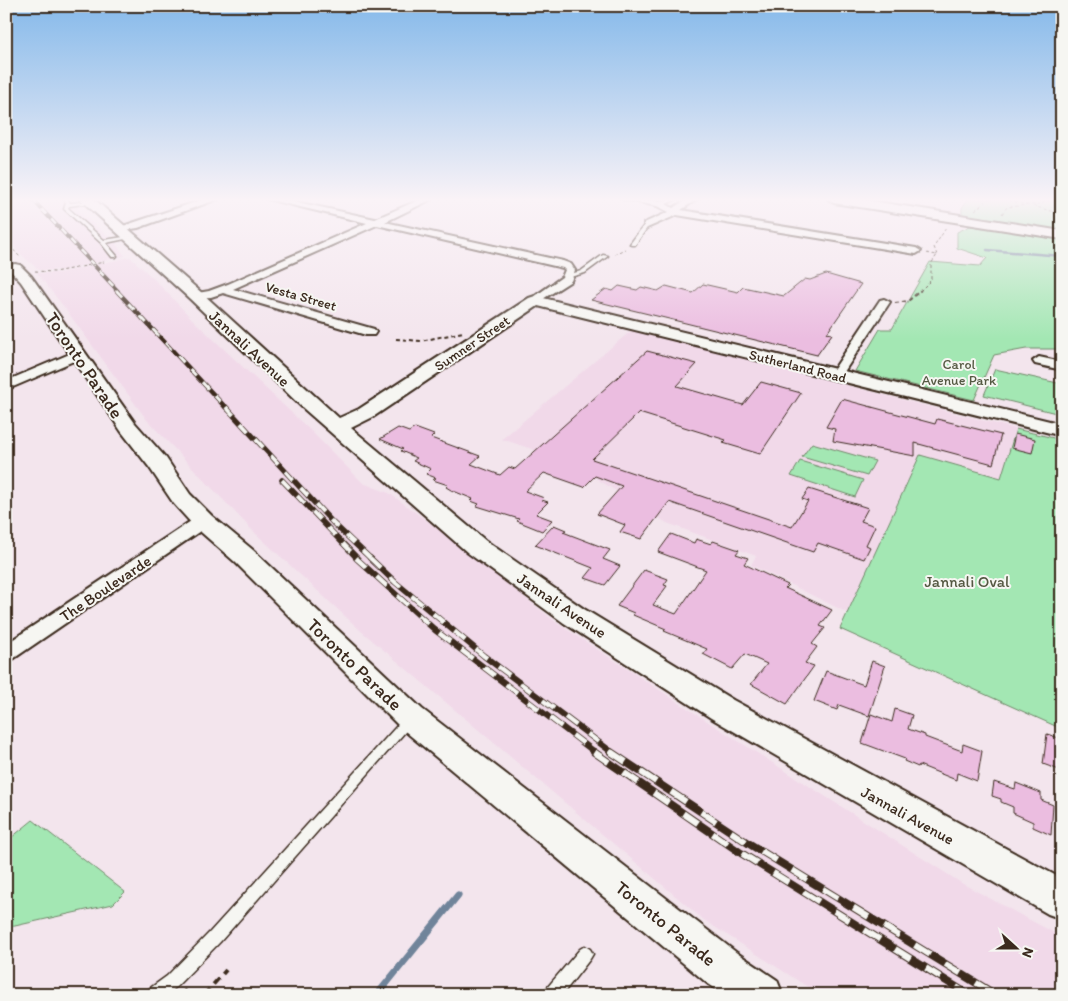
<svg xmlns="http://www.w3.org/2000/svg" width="1068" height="1001" font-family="Itim,sans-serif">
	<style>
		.built { fill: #f1d9e9 }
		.green { fill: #a3e7b3; stroke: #6f8868 }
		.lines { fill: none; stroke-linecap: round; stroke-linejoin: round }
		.stream-far1 { stroke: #6f849a; stroke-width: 2.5 }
		.stream { stroke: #6f849a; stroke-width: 7 }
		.building { fill: #ebbde0; stroke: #3b2a1e }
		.lane-casing { stroke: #3b2a1e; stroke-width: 3 }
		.street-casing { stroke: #3b2a1e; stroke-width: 4 }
		.secondary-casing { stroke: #3b2a1e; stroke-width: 4 }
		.path-far2 { stroke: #3b2a1e; stroke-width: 1; stroke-dasharray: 3 2.5; stroke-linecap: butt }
		.path-far1 { stroke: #3b2a1e; stroke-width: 2; stroke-dasharray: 4 3; stroke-linecap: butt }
		.path { stroke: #3b2a1e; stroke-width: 4; stroke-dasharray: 8 6; stroke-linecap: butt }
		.lane { fill: #f6f6f2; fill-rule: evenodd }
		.street { fill: #f6f6f2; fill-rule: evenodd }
		.secondary { fill: #f6f6f2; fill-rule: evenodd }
		.rail-far4-casing { stroke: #3b2a1e; stroke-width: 4 }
		.rail-far3-casing { stroke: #3b2a1e; stroke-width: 4.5 }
		.rail-far2-casing { stroke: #3b2a1e; stroke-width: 5.5 }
		.rail-far1-casing { stroke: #3b2a1e; stroke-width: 6 }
		.rail-casing { stroke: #3b2a1e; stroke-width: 8 }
		.rail-far4 { stroke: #f6f6f2; stroke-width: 2.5; stroke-dasharray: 7; stroke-linecap: butt }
		.rail-far3 { stroke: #f6f6f2; stroke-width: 3; stroke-dasharray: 9; stroke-linecap: butt }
		.rail-far2 { stroke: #f6f6f2; stroke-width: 4; stroke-dasharray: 11; stroke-linecap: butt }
		.rail-far1 { stroke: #f6f6f2; stroke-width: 4.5; stroke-dasharray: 14; stroke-linecap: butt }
		.rail { stroke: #f6f6f2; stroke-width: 6; stroke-dasharray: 18; stroke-linecap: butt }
		.path-bridge { stroke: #3b2a1e; stroke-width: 1; stroke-dasharray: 3 2.5; stroke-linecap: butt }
		.labels { text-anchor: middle; stroke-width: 4; stroke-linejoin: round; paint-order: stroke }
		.far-street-label { font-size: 14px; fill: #3b2a1e; stroke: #f6f6f2 }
		.far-park-label { font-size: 14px; fill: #555943; stroke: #f6f6f2 }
		.street-label { font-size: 16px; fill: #3b2a1e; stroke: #f6f6f2 }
		.park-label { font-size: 16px; fill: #555943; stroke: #f6f6f2 }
		.near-street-label { font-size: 19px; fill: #3b2a1e; stroke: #f6f6f2 }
	</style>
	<rect width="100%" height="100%" fill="#f3e5ed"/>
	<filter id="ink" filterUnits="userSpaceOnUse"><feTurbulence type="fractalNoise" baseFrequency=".02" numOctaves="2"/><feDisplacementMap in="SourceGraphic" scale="10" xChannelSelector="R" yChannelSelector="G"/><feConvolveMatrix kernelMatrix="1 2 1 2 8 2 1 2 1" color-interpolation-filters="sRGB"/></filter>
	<g filter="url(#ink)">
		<path class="built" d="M6,199H70L84,216L114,241L125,256L63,270H39L17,251L6,233V207L9,206Z
			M130,257L155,280L194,321L313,433L363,483L389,493L445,534L557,623L710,723L963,884L1062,937V995H820L704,920L360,630L253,531L147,420L64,307L37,273H58Z
			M632,330L1016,429L1001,478L920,456L848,613L751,565L756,556L667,523L570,462L502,439Z"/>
		<path class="green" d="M968,199H1062V232L962,215V208Z
			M970,226L1062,239V349H1026L994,355L974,400L855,371L880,329H892L930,262L980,266L987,258L957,248V232Z
			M995,369L1062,384L1056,413L984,395Z
			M1016,429L1062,440V729L840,629L920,455L1001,478Z
			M812,443L875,461L867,476L802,457Z
			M800,461L863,480L855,497L791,476Z
			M33,820L125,892L113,904L6,928V842Z"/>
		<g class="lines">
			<path class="stream-far1" d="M987,250L1062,256"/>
			<path class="stream" d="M377,995L458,895"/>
		</g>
		<path class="building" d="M826,274L861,284L827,333L832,334L817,355L591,300L606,289L613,291L619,286L637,290L641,287L658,291L666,286L693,293L703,284L738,292L743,287L784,296L805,279L810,280Z
			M647,351L697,364L677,386L743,405L761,382L801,393L760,454L723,443L726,440L639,413L592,459L792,527L808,501L802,499L809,489L868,508L861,521L875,526L866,545L870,547L864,559L818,543L813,552L669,502L641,539L620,532L625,525L597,514L622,486L595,476L584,487L544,473L525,491L544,498L542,500L548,502L536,514L552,520L542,531L517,521L519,519L477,506L479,504L471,501L473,499L451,490L446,487L448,485L433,480L436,478L426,474L431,469L413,461L417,458L401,451L403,449L380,439L398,428L409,432L415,428L434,435L431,438L480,456L471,464L500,475L509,467L515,469Z
			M842,399L935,424L937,419L1001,435L993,464L915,443V456L833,441L835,429L826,427Z
			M1015,434L1035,439L1032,453L1012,448Z
			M554,525L566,530L563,532L610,550L603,559L620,566L605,585L585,578L593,568L535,545Z
			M671,534L694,543L696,539L711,544L713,541L739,550L736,554L748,558L744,564L788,585L785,588L832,610L820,626L825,628L812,644L817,647L805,663L814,666L787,704L751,684L767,664L745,654L732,669L703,654L707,649L664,631L666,629L633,615L634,613L617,606L644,570L668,579L664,585L667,586L653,605L676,614L706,570L658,552Z
			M872,661L885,666L869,716L839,705L837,710L814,701L826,671L864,685Z
			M895,709L912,715L908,729L925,735V737L962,751L963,744L982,751L977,781L957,773L956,780L919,765L918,767L904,761L905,759L862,743L871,714L892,722Z
			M1047,734L1062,739V771L1043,764Z
			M994,782L1015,789L1016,783L1041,793V800L1053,805L1051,835L1033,827V822L1013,813V807L1001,802V799L992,796Z"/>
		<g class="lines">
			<defs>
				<path id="lane" d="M63,199H68L70,203L91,201V203L69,206L68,208L104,240L130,236V238L106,243L117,256L116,257H112L101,243L64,209L66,202Z
					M645,224L649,225L635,245H631L630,244Z
					M603,255L608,256L585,273L570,277L567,275L581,271Z
					M409,715L413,717L415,720L413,723L220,942L177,986L168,995H147L149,989L167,976L210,932L405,717Z
					M585,946L590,949L593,954L590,959L562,995H544L546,989L580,949Z"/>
				<path id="street" d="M205,199H218L138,228L125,230L120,227Z
					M267,199H283L375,219L421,199H432L385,222L563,261L571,264L575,270L571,281L535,304L531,303L529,301L531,299L562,277L565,270L563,268L377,225L233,289L374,329L376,332L374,335H366L223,293L211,297L192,298L191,296L192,294L209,291L228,284L367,223Z
					M623,199L658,201L676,199L666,204L673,208L687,199H697L681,210L916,248L921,251L916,254L677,215L647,228L644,227V223L669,212L657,206Z
					M884,299L890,302L842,375L836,379L831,378L830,375L880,300Z
					M79,350L83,351L85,354L83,357L6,390V381Z
					M1039,357L1062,362V370L1035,364L1033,361Z
					M203,516L209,517L211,521L209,525L13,659L6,662V644L197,517Z"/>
				<path id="secondary" d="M80,199H94L202,293L339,418L359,409L529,298L535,296L1062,424V436L538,306L373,417L351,428L486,541L584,609L733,700L1062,879V919L1048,914L711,718L564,623L468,553L304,409L190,299Z
					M828,199H859L1062,231V239L834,203Z
					M15,264L20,265L31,276L135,423L166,458L190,494L212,516L253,550L422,709L737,953L777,980L783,995H725L707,983L400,727L235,562L194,526L174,504L149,467L121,431L21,282L8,268L10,265Z"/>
			</defs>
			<use href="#lane" class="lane-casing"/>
			<use href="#street" class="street-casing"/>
			<use href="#secondary" class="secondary-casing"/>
			<path class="path-far2" d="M1004,199L1027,205
				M1033,206L1062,214
				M975,210L989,199
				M1002,214L1007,207L1040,204L1054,199
				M6,242L20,257
				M614,254L625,249
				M937,255L934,247L946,228
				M35,271L54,272L76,268
				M920,291L931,280V264L937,255L926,253"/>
			<path class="path-far1" d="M895,303L908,301L921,290
				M396,339L421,341L463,332"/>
			<path class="path" d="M183,990L189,995
				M204,995L226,970"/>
			<use href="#lane" class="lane"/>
			<use href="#street" class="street"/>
			<use href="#secondary" class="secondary"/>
			<defs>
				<path id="rail-far4" d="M32,199L118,291"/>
				<path id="rail-far3" d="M116,290L227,409"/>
				<path id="rail-far2" d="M226,407L333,523L371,559
					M282,480L358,559"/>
				<path id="rail-far1" d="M356,558L435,630L596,753
					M370,558L395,582L484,656L613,753"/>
				<path id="rail" d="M594,752L741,853L969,995
					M611,752L748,843L996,995"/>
			</defs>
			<use href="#rail-far4" class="rail-far4-casing"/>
			<use href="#rail-far3" class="rail-far3-casing"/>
			<use href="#rail-far2" class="rail-far2-casing"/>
			<use href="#rail-far1" class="rail-far1-casing"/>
			<use href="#rail" class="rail-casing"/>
			<use href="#rail-far4" class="rail-far4"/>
			<use href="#rail-far3" class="rail-far3"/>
			<use href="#rail-far2" class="rail-far2"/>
			<use href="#rail-far1" class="rail-far1"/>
			<use href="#rail" class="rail"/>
			<path class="path-bridge" d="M76,268L104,262"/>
		</g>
	</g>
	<linearGradient id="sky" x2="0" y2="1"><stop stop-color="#85b9ea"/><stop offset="0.59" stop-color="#faf3f7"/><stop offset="1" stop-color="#faf3f7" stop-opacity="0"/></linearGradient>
	<rect width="1068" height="339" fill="url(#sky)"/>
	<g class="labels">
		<g class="far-street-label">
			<text transform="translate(301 296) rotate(16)" y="5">Vesta Street</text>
			<text transform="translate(472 343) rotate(-34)" y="5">Sumner Street</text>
			<text transform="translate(798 366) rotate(14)" y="5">Sutherland Road</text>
		</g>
		<g class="far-park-label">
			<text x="959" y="369">Carol<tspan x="959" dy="16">Avenue Park</tspan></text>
		</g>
		<g class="street-label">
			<text transform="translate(250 348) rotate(43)" y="6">Jannali Avenue</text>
			<text transform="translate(105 588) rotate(-34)" y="6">The Boulevarde</text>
			<text transform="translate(562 605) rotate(34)" y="6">Jannali Avenue</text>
			<text transform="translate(908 815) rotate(29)" y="6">Jannali Avenue</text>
		</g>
		<g class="park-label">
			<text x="967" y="587">Jannali Oval</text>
		</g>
		<g class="near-street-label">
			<text transform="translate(85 365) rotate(56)" y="7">Toronto Parade</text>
			<text transform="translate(355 664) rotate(44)" y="7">Toronto Parade</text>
			<text transform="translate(666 923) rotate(39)" y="7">Toronto Parade</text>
		</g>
	</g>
	<rect width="1068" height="1001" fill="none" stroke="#f6f6f2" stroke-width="25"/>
	<rect x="12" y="12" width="1043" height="976" fill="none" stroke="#3b2a1e" stroke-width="2" filter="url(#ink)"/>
	<g transform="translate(1016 948) rotate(111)" stroke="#f6f6f2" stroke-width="4" paint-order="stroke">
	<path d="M0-4L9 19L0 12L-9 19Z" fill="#3b2a1e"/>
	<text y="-8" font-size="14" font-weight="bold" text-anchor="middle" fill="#3b2a1e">N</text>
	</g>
</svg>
